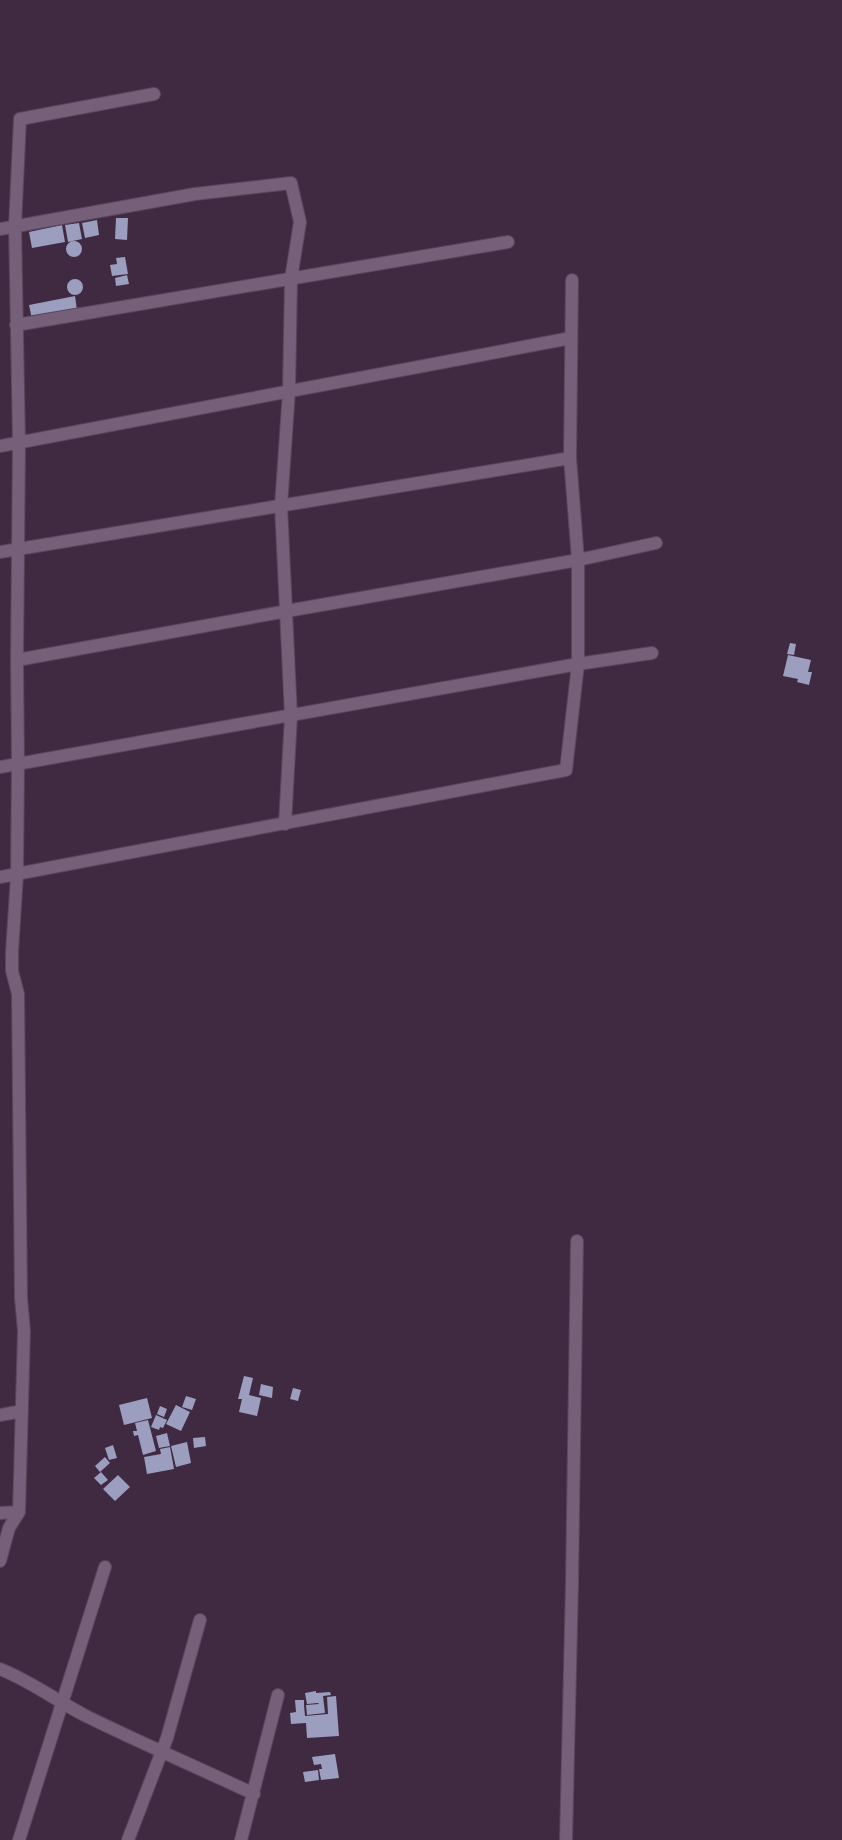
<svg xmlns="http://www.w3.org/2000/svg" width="842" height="1840" font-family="'Space Grotesk',sans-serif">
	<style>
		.building { fill: #9b9ebf }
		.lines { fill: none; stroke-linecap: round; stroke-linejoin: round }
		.minor-casing { stroke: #58475b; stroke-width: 14 }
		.minor { stroke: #765f79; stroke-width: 12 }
	</style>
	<rect width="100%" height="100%" fill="#3f2a41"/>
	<path class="building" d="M116,218H128L127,240L115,239Z
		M97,220L99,235L85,238L82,223Z
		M79,223L82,239L68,242L65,225Z
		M62,225L65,242L32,248L29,232Z
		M66 249a8 8 0 1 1 16 0a8 8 0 1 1-16 0Z
		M125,257L128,274L112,276L110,265L117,264L116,258Z
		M127,275L129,284L116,286L115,278Z
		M67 287a8 8 0 1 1 16 0a8 8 0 1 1-16 0Z
		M75,296L77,310L32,319L29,305Z
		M790,643L796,644L794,655L787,654Z
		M788,655L811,660L808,672H812L809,685L797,682L798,679L783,676Z
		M244,1376L253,1378L249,1395L261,1398L257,1416L239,1412L242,1399H238Z
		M261,1384L273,1387L272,1398L259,1395Z
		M293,1388L301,1390L298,1401L290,1399Z
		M186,1396L196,1399L192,1410L182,1407Z
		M147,1398L152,1418L124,1425L119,1405Z
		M176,1405L190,1412L181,1431L166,1424Z
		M160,1406L167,1409L164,1417L157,1414Z
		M156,1415L167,1420L163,1428L160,1427L159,1430L151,1427Z
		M148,1420L156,1451L143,1455L138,1435L134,1436L133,1431H137L135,1423Z
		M167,1433L170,1446L159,1448L156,1436Z
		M205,1437L206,1446L194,1448L193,1438Z
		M187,1442L191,1463L176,1467L171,1446Z
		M113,1445L117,1458L109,1460L105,1448Z
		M170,1447L174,1469L147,1474L144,1457L161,1454L160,1449Z
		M105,1457L110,1463L100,1472L95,1466Z
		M101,1472L108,1480L101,1485L94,1478Z
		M118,1475L130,1487L115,1501L103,1489Z
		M316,1691V1693L330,1692L331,1695L323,1696L325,1713L307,1715L306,1705L319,1704L318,1703L307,1704L305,1693Z
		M336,1696L339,1736L307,1738L306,1723L291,1724L290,1713L296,1712L295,1700H304V1705H303H304L305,1716L328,1714L327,1697Z
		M335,1754L339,1778L321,1780L319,1769H322L321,1764L314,1765L312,1757Z
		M318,1770L319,1780L305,1782L303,1772Z"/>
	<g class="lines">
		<defs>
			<path id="minor" d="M0,229L195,194L291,183L300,222L291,279L289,391L281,506L291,716L285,824
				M16,325L508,242
				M0,446L571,338
				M0,552L570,458
				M17,660L287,611L578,560L656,543
				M0,767L578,664L652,653
				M0,877L566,770L578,664V560L570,458L572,280
				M0,1415L22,1411
				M0,1513L19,1512
				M0,1561L9,1528L19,1512L24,1331L21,1298L18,994L12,971V952L17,875L18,764L17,660L19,442L15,226L20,119L154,94
				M0,1669C31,1681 58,1702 88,1717C143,1744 199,1768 254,1794
				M19,1840L105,1567
				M128,1840L167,1738L200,1620
				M241,1840L278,1695
				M566,1840L572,1583L577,1241"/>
		</defs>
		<use href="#minor" class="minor-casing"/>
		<use href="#minor" class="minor"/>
	</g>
</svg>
